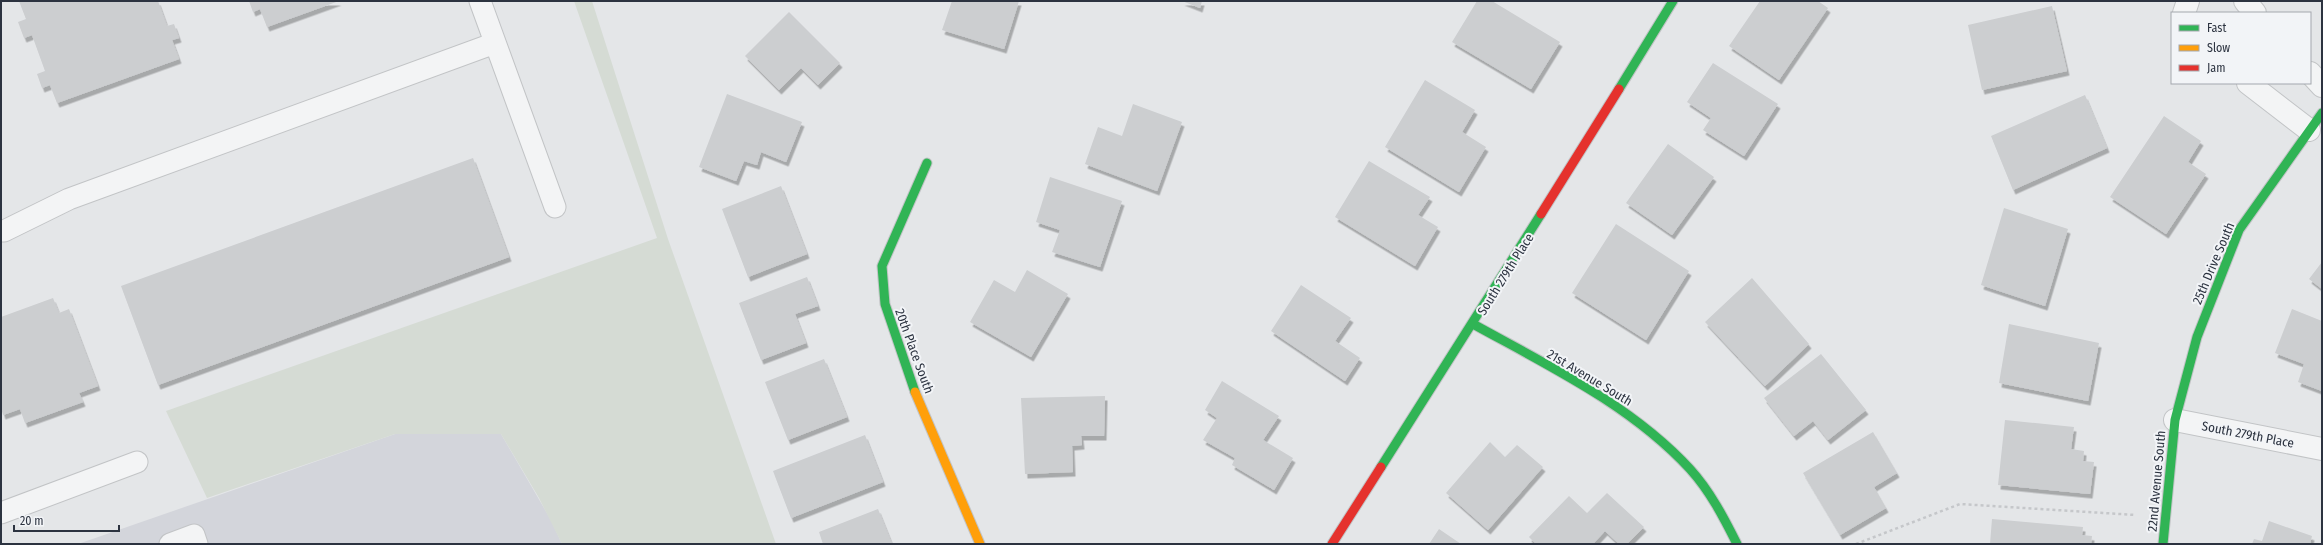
<svg xmlns="http://www.w3.org/2000/svg" width="2323" height="545" font-family="'Fira Sans Condensed',sans-serif">
	<style>
		.built { fill: #d3d5db }
		.green { fill: #d5dbd4 }
		.building { fill: #ccced0; filter: url(#shadow) }
		.lines { fill: none; stroke-linecap: round; stroke-linejoin: round }
		.lane-casing { stroke: #c2c4c6; stroke-width: 23 }
		.street-casing { stroke: #c2c4c6; stroke-width: 24 }
		.fast-casing { stroke: #c2c4c6; stroke-width: 11 }
		.slow-casing { stroke: #c2c4c6; stroke-width: 11 }
		.jam-casing { stroke: #c2c4c6; stroke-width: 11 }
		.path { stroke: #c5c7ca; stroke-width: 2.5; stroke-dasharray: 3 3; stroke-linecap: butt }
		.lane { stroke: #f3f4f5; stroke-width: 21 }
		.street { stroke: #f3f4f5; stroke-width: 22 }
		.fast { stroke: #30b455; stroke-width: 9 }
		.slow { stroke: #ff9f0a; stroke-width: 9 }
		.jam { stroke: #e5322d; stroke-width: 9 }
		.labels { text-anchor: middle; stroke-width: 4; stroke-linejoin: round; paint-order: stroke }
		.street-label { font-size: 13px; fill: #2c3340; stroke: #f2f4f7 }
	</style>
	<defs>
		<filter id="shadow"><feDropShadow dx="2.5" dy="4.5" stdDeviation="0" flood-color="#0004"/></filter>
	</defs>
	<rect width="100%" height="100%" fill="#e4e6e8"/>
	<path class="built" d="M395,434H501L551,520L562,544H78Z"/>
	<path class="green" d="M574,1H592L668,239L776,544H562L539,498L501,434H395L207,498L166,411L657,238Z"/>
	<path class="building" d="M19,1H158L167,26L174,24L179,38L172,40L179,59L57,103L50,85L42,88L37,74L45,71L32,35L24,38L18,22L26,19Z
		M249,1H339L267,27L260,9L253,12Z
		M952,1H1019L1004,49L942,30Z
		M1182,1H1202L1200,8Z
		M1477,1H1492L1560,42L1531,89L1452,42Z
		M1760,1H1818L1828,8L1779,80L1729,46Z
		M2052,6L2067,71L1982,90L1968,25Z
		M789,12L840,63L818,85L801,68L779,90L745,56Z
		M1713,63L1778,104L1744,156L1703,130L1711,118L1687,102Z
		M1425,80L1475,110L1462,132L1486,147L1459,192L1385,147Z
		M727,94L802,122L786,162L761,152L757,165L744,161L736,181L699,167Z
		M2085,95L2107,148L2013,190L1991,136Z
		M1133,104L1182,122L1157,191L1085,164L1098,127L1122,136Z
		M2164,116L2201,141L2188,162L2206,174L2166,234L2110,197Z
		M1668,144L1714,177L1672,235L1626,203Z
		M473,158L509,257L158,385L121,286Z
		M1369,161L1430,197L1418,215L1438,227L1415,266L1335,217Z
		M1050,177L1122,201L1100,267L1052,252L1060,230L1036,222Z
		M781,186L807,254L748,277L722,209Z
		M2004,208L2068,229L2045,306L1981,285Z
		M1616,224L1689,271L1646,340L1572,293Z
		M2322,262V289L2309,279Z
		M1027,270L1068,294L1031,357L970,322L994,280L1015,292Z
		M807,277L818,306L795,314L806,343L761,360L739,303Z
		M1752,278L1809,344L1765,386L1705,322Z
		M1301,285L1351,318L1335,341L1360,358L1345,381L1271,331Z
		M53,298L59,313L69,309L98,386L79,393L83,402L25,423L20,409L3,415L1,408V317Z
		M2292,309L2322,321V391L2298,382L2304,364L2275,353Z
		M2009,324L2099,343L2088,401L1999,383Z
		M1821,354L1866,410L1828,440L1813,421L1794,436L1764,398Z
		M824,359L847,417L788,440L765,382Z
		M1222,381L1279,416L1263,440L1293,458L1274,490L1232,465L1235,458L1203,440L1217,418L1205,410Z
		M1105,396L1104,436H1081L1082,445L1072,446L1073,472L1025,474L1021,398Z
		M2005,420L2074,427L2071,449L2084,451L2083,461L2094,462L2090,494L1998,485Z
		M1873,432L1897,473L1874,487L1886,508L1840,535L1803,473Z
		M865,435L883,482L791,518L773,471Z
		M1490,442L1505,457L1517,445L1543,467L1488,530L1446,493Z
		M1607,493L1644,527L1627,544H1619L1605,531L1593,544H1536L1529,537L1569,496L1587,513Z
		M878,509L892,544H823L819,532Z
		M1992,519L2083,527L2082,535L2092,536L2091,544H1990Z
		M2269,521L2312,536L2310,544H2252L2254,539L2262,541Z
		M1439,529L1461,544H1429Z"/>
	<g class="lines">
		<defs>
			<path id="lane" d="M480,1L555,207
				M4,231L69,199L495,43
				M1,513L137,462
				M170,544L194,535L197,544"/>
			<path id="street" d="M2245,1L2255,13
				M2184,13L2188,1
				M2310,73L2322,86
				M2248,83L2309,130
				M2175,420L2322,449"/>
			<path id="fast" d="M1619,89L1673,1
				M1473,324C1549,366 1631,405 1690,469C1710,491 1724,518 1737,544
				M915,392L885,304L882,266L927,163
				M1381,467L1541,214
				M2163,544L2175,420L2197,337L2239,230L2322,113"/>
			<path id="slow" d="M915,392L980,544"/>
			<path id="jam" d="M1541,214L1619,89
				M1332,544L1381,467"/>
		</defs>
		<use href="#lane" class="lane-casing"/>
		<use href="#street" class="street-casing"/>
		<use href="#fast" class="fast-casing"/>
		<use href="#slow" class="slow-casing"/>
		<use href="#jam" class="jam-casing"/>
		<path class="path" d="M1856,544L1960,504L2136,515"/>
		<use href="#lane" class="lane"/>
		<use href="#street" class="street"/>
		<use href="#fast" class="fast"/>
		<use href="#slow" class="slow"/>
		<use href="#jam" class="jam"/>
	</g>
	<g class="labels">
		<g class="street-label">
			<text transform="translate(2213 263) rotate(-67)" y="5">25th Drive South</text>
			<text transform="translate(1505 274) rotate(-58)" y="5">South 279th Place</text>
			<text transform="translate(915 351) rotate(70)" y="5">20th Place South</text>
			<text transform="translate(1590 377) rotate(31)" y="5">21st Avenue South</text>
			<text transform="translate(2248 434) rotate(11)" y="5">South 279th Place</text>
			<text transform="translate(2156 481) rotate(-85)" y="5">22nd Avenue South</text>
		</g>
	</g>
	<rect width="2323" height="545" fill="none" stroke="#2c3340" stroke-width="4"/>
	<rect x="2171" y="12" width="140" height="72" fill="#f2f4f7" stroke="#a3a7ae"/>
	<rect x="2179" y="25" width="20" height="6" fill="#30b455" stroke="#a3a7ae"/>
	<text x="2207" y="32" font-size="12" fill="#2c3340">Fast</text>
	<rect x="2179" y="45" width="20" height="6" fill="#ff9f0a" stroke="#a3a7ae"/>
	<text x="2207" y="52" font-size="12" fill="#2c3340">Slow</text>
	<rect x="2179" y="65" width="20" height="6" fill="#e5322d" stroke="#a3a7ae"/>
	<text x="2207" y="72" font-size="12" fill="#2c3340">Jam</text>
	<path d="M14 525v6h105v-6" fill="none" stroke="#2c3340" stroke-width="2"/>
	<text x="20" y="525" font-size="12" fill="#2c3340" stroke="#f2f4f7" stroke-width="3" paint-order="stroke">20 m</text>
</svg>
